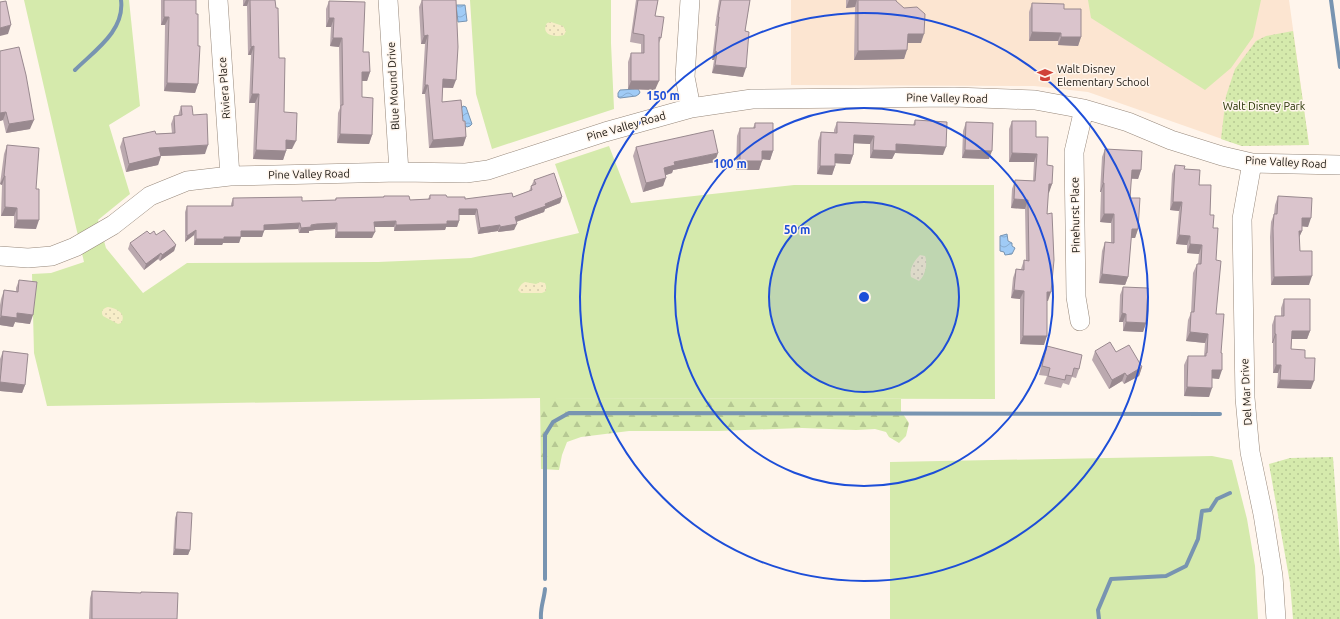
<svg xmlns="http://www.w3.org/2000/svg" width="1340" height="619" font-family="Ubuntu,sans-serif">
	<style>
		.built { fill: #fce5d1 }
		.grass { fill: #d5eaac }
		.forest { fill: url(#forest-firs) }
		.sand { fill: url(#sand-dots) }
		.park { fill: url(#park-dots) }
		.water { fill: url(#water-waves); stroke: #7894b1 }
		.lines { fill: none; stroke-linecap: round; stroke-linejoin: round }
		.stream { stroke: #7894b1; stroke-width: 4 }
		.minor-casing { stroke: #97887b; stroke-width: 20 }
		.minor { stroke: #fff; stroke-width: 19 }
		.wall { fill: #bba9af }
		.shaded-wall { fill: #99898f }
		.building { fill: #dac4cc; stroke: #99898f }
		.ring { fill: none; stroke: #1d4ed8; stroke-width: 2 }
		.labels { text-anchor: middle; stroke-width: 3; stroke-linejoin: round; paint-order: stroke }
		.poi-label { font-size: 11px; fill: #1a150f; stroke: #fff5ec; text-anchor: start }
		.street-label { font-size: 11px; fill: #1a150f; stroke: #fff5ec }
		.park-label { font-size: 11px; fill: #243100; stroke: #fff5ec }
		.centre { fill: #1d4ed8; stroke: #fff5ec; stroke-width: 2 }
		.ring-label { font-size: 12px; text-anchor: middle; font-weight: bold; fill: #1d4ed8; stroke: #fff5ec; stroke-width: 3; stroke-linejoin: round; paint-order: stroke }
	</style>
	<defs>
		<pattern id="forest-firs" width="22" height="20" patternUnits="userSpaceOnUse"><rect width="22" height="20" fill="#d5eaac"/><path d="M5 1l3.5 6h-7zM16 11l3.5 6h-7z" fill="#b6c893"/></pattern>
		<pattern id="sand-dots" width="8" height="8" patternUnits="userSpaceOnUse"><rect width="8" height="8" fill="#f7edc8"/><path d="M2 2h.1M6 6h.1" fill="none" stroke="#d3caab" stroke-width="1.8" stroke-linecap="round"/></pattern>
		<pattern id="park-dots" width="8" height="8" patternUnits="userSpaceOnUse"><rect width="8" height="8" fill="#d5eaac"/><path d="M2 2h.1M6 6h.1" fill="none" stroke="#b6c893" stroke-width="1.8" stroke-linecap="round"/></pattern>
		<pattern id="water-waves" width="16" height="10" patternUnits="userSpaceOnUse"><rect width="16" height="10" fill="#a0cbf6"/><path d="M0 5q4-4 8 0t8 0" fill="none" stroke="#89add2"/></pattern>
	</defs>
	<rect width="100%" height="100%" fill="#fff5ec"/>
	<path class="built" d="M791,0H1289L1309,145L1242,146L1088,92L1034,86L791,85Z"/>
	<path class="grass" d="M24,0H129L140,106L109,125L130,194L98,220L106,248L143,293L187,263L378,262L471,258L579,233L555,164L609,146L631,203L794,185H994L995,399L540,398L47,406L34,353L32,274L51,273L84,262Z
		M470,0H611V43L614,109L492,149L476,94Z
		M1088,0H1261L1253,37L1231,68L1205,90L1091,18Z
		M1212,456L1232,460L1247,519L1255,566L1258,619H890V462Z"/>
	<path class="forest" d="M540,398L901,399V411L909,423L906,436L899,443L889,437L886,432L875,429L856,430L802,428L719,431H629L581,437L567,442L562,455L559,470L541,469Z"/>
	<path class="sand" d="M551,22L563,26L566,31L564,35C555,38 540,35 547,23Z
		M920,255L925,256C928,263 925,277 919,281L911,277C909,269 914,261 920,255Z
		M525,282L536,284L540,282L545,283L546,286V291L542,293H521L518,290C520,286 521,284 525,282Z
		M108,307C117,308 127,314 121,323L118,324L103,316C100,311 104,308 108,307Z"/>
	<path class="park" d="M1293,31L1309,145L1242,146L1221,139L1226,96L1235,69L1256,41L1266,36Z
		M1333,457L1340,558V619H1293L1290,583L1269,464L1290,458Z"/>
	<path class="water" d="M456,5H465L467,21L458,22Z
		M638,89L640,92L639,94L636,96L620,98L618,97V93L620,90Z
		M463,106L466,107L472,124L470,126L467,127L462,124L461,109Z
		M1007,234L1008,241L1012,243V246L1015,248L1012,254L1005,255L1004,252L1000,251V236Z"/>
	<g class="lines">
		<path class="stream" d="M1331,0L1340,67
			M75,70C94,51 125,31 121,0
			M545,579V435L553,422L569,413L1220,414
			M541,619C540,608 544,600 545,589
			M1099,619L1098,610L1111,579L1166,576L1186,566L1198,539L1202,511L1210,510L1217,499L1230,493"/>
		<defs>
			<path id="minor" d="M218,0L230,176
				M388,0L399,172
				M690,0L685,77L691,108
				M1252,163L1242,219L1245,398L1250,452L1263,514L1273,576L1276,619
				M0,256L28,258L52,256L75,247L113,225L150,196L187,181L230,176L399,172L466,173L488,170L605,132L691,108L752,99L954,97L1035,100L1084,109L1128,122L1171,140L1222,156L1252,163L1340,165
				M1080,321L1076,297L1074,152L1084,109"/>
		</defs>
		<use href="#minor" class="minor-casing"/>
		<use href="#minor" class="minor"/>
	</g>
	<path class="wall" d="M161,0H196V14L198,84L195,93L164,91L165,25H161Z
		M243,0H275L279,58L284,112L292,149H286V151L283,160L253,159L255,103H249L251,55H248L247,6H243Z
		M422,0H456L453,88H442V102L463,121L466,137L463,146L429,148L425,94H422L425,44H421L419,7Z
		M636,0H658L655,16L661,38L659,43L655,90L628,89V62L631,53H641V44L630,42Z
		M719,0H750L745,31L743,77L712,73L714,60H712L716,26H715Z
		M846,0H896V1L921,43H908L904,59L854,60L855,7L846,8Z
		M329,1L363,52L370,72L367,81H362V97L372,135L369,144L337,143L338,113L340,108L339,47L330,46L331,27H326V9Z
		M1032,3L1064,9L1081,37L1078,46L1058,45V41H1029V12Z
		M0,51L30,129L6,133L3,120L0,121Z
		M181,106L193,115L205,154L161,156L158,165L126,172L120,147L123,138L156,134L172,133L171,124L174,116H178Z
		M915,120L943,155L895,153L892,159L870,158V144L854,143L853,155L850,164L835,163V166L832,175L817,174L818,141L821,132H834V130L837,122L913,125Z
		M1012,121L1036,137L1047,165L1052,184L1048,193L1047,214L1048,301H1047L1044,345L1020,344V299L1011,298L1013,278L1016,269H1021L1024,260H1026L1025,209L1011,208L1012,189L1015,180L1033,181L1034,162H1009V129Z
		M966,122L989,159L962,158L963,131Z
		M755,123L773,151L770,160L762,159L759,170H736L737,136L740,128H753Z
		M7,145L36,189V229L14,228V216H1L2,185L0,184L4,154Z
		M636,147L715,162L673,170L672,173L666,175L663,186L643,192L633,156Z
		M1105,149L1141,170L1138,179H1131L1130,198L1138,229L1135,238H1131L1128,277L1125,285L1099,283L1102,251L1105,242L1111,243V223L1100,222L1101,192H1100L1102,157Z
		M1175,165L1184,169L1199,185L1210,215L1213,228L1216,260V314L1221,353L1219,379L1212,378L1209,397L1184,396V365L1188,356H1204L1205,343L1186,341L1188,320L1191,313L1193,273L1197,264H1198L1199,254L1187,253V245L1176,244L1179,211L1170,210L1172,174Z
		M534,180L562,197L560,203L545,209L544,212L516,222L514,230L498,232V231L478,234L475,215H459V221L457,227H446L445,230L394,231V227H374L372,238H335V229L315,230L309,231V233H299L298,229L264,230L262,237H241L239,243H223L222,245H194V235L185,242V212L187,206H231V204L233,198L302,201L335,200L336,198L383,197L384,196L410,200L428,199L430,195L465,199L513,197L529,191Z
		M1278,196L1308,227L1302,226V231L1299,237L1300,251L1309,285H1271L1270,237L1271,222L1274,214L1275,205Z
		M150,234L156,235L176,245L174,251L160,261L158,259L144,270L128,249L130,243Z
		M19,280L30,324L15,322L13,327L0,325V305L1,299L4,290L16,291V288Z
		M1123,287L1146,323L1143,332L1123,331V322H1119L1120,295Z
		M1284,299L1310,331L1307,339H1292L1291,349L1305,358L1311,389L1277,388L1278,373H1273V343H1272V325L1275,316H1281V308Z
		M1047,346L1079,369L1076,378L1072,377L1069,385L1063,383L1061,388L1044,384L1047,376L1039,375L1044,354Z
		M3,351L25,385L22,393L0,391V359Z
		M1095,351L1116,352L1142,367L1139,376L1124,384L1122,381L1109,389L1092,360Z
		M177,512L190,550L188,555H173L175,518Z
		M92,591L140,593L141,592L177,619H89L90,598Z"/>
	<path class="shaded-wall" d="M246,0H249L247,6H243Z
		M849,0H857L855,7L846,8Z
		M164,17H169L165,25H161Z
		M329,18H334L331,27H326Z
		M11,25L8,34L0,36V28Z
		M1032,32L1061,33L1058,41H1029Z
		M908,34H924L921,43H905Z
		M428,35L425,44H421L424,36Z
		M1061,37H1081L1078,46L1058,45Z
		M333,38H342L339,47L330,46Z
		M254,46L251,55H248L251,47Z
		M907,50L904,59L854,60L858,51Z
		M715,51L717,52L714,60H712Z
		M715,65L746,68L743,77L712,73Z
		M362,72H370L367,81H359Z
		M443,79L456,80L453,88L439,87Z
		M631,81H659L655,90L628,89Z
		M167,83L198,84L195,93L164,91Z
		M425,85H428L425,94H422Z
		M252,94H259L255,103H249Z
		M6,112L3,120L0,121V113Z
		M34,120L30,129L6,133L9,124Z
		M340,134L372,135L369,144L337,143Z
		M854,135L874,136L870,144L851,143Z
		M466,137L463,146L429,148L433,140Z
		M286,140L296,141L292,149H283Z
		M896,144L946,147L943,155L895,153L892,159L870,158L873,150Z
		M208,145L205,154L161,156L158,165L126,172L129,164L159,148Z
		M256,150L286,151L283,160L253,159Z
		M965,150L992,151L989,159L962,158Z
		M762,151H773L770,160L759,159Z
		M718,153L715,162L673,170L672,173L660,177L664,168L674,162Z
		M1012,153L1037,154L1034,162H1009Z
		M835,154L853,155L850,164L832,163Z
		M740,161H762L759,170H736Z
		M820,166H835L832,175L817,174Z
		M1132,170H1141L1138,179L1129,178Z
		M4,176H5L2,185L0,184Z
		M666,178L663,186L643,192L646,183Z
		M1103,183H1104L1101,192H1100Z
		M1049,184H1052L1049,193H1046Z
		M562,197L560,203L545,209L544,212L513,223L515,217Z
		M1014,199L1028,200L1025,209L1011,208Z
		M1173,202H1182L1179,211L1170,210Z
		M5,207L17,208L14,216H1Z
		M459,209H477L475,215H457Z
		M1104,214H1114L1111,223L1100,222Z
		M1302,218H1311L1308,227L1299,226Z
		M17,220H39L36,229L14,228Z
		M396,221L394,227H372L374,222Z
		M447,221H459L457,227H446L445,230L394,231L396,225Z
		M300,223L298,229L262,230L264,225Z
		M337,223L335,229L315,230L309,231V233H299L301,228L317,224Z
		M517,224L514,230L498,232L500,227Z
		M500,225L498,231L478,234L480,228Z
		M1132,229H1138L1135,238H1129Z
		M196,230L194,235L185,242L187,236Z
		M241,231H264L262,237H239Z
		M1299,231H1302L1298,240Z
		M337,232H375L372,238H335Z
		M1179,235L1190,236L1187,245L1176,244Z
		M224,237H241L239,243H223L222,245H194L196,239Z
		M1190,244L1202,245L1199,254L1187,253Z
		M176,245L174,251L160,261L162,255Z
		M161,253L158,259L144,270L146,264Z
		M1102,274L1128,277L1125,285L1099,283Z
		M1312,276L1309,285H1271L1274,277Z
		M1014,290L1024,291L1020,299L1011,298Z
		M1047,292H1051L1048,301H1044Z
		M17,313L33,315L30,324L15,322L13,327L0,325V318L1,316Z
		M1122,313L1126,314L1123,322H1119Z
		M1126,322L1146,323L1143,332L1123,331Z
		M1292,331H1310L1307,339H1289Z
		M1190,332L1208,334L1205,343L1186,341Z
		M1275,334H1276L1273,343H1272Z
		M1023,336H1047L1044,345L1020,344Z
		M1276,365H1281L1278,373H1273Z
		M1142,367L1139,376L1124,384L1127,376Z
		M1212,370H1222L1219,379L1209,378Z
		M1125,373L1122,381L1109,389L1112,380Z
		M1280,380L1314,381L1311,389L1277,388Z
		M0,382L25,385L22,393L0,391Z
		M1187,387L1212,388L1209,397L1184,396Z
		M175,549L190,550L188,555H173Z"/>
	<path class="building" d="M164,0H196V14H198V46H200L198,84L167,83L169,17H164Z
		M250,0H275L276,8H278L279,58H285L284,112L297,113L296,141L286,140V151L256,150L259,94H252L254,46L251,47Z
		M422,0H456L458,47L456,80L443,79L442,102L461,100L463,121H465L466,137L433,140L428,85H425L428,35L424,36Z
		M638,0H658L655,16L664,17L661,38L659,37V81H631V53H644V35L633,33Z
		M721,0H750L745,31L749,32L746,68L715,65L717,52L715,51L719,17H718Z
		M858,0H896V1L904,8L917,7L925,14L924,34H908L907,50L858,51Z
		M6,1L11,25L0,28V2Z
		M329,1L365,2L363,52H369L370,72H362V97L373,98L372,135L340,134L341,105H343L342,38H333L334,18H329Z
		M1032,3L1064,4V9H1081V37H1061V33L1032,32Z
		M19,47L26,75L34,120L9,124L6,112L0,113V51Z
		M181,106H192L193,115L207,114L208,145L159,148L161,156L129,164L123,138L155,131L156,134L175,133L174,116L182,115Z
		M915,120L947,122L946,147L896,144V151L873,150L874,136L854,135L853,155L835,154V166H820L821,132L837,133V122L915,125Z
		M1012,121H1036V137H1048L1047,165L1053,166L1052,184H1049L1047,214L1052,213L1054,260L1051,292H1047V336H1023L1024,291L1014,290L1016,269L1024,270V260L1029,261L1028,200L1014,199L1015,180L1035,181L1037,154L1012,153Z
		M966,122L993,123L992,151L965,150Z
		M755,123H773V151H762V161H740V128H755Z
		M713,130L718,153L674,162L675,165L664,168L666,178L646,183L636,147Z
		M7,145L39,148L36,189H39V220H17V208L5,207V176H4Z
		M1105,149L1142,151L1141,170H1132L1130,198H1140L1138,229H1132L1128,277L1102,274L1105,242L1114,243V214H1104V183H1103Z
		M1175,165L1185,166L1184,169L1200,170L1199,185H1211L1210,215H1214L1213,228H1218L1216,260L1221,261L1216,314H1224L1221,353H1222V370H1212V388L1187,387L1188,356H1206V353H1207L1208,334L1190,332L1191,312H1194L1197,264H1201L1202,245L1190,244V236L1179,235L1182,202H1173Z
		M554,173L562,197L545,204L546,206L515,217L517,224L500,227V225L480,228L477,209H459V221H447V224L396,225V221L374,222L375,232H337V223L317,224L311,225V227L301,228L300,223L264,225V231H241V237H224V239H196V230L187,236V206H233V198L302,197V201L336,200V198L384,197V196H409L410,200L430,199V195H446L447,197H465V199L512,193L513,197L532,190L531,186L536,184L534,180Z
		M1278,196L1312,198L1311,218H1302V231H1299L1300,251H1312V276L1274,277L1273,228L1274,214H1277Z
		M164,230L176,245L162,255L161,253L146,264L130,243L147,231L150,234L154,231L156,235Z
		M19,280L37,282L33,315L17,313V318L1,316L4,290L18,292Z
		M1123,287L1148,288L1146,323L1126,322V314L1122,313Z
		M1284,299H1310V331H1292L1291,349L1305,350V358H1315L1314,381L1280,380L1281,365H1276V334H1275V316H1284Z
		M1110,342L1116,352L1129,345L1142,367L1127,376L1125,373L1112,380L1095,351Z
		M1047,346L1082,355L1079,369L1074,368L1072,376L1066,375L1065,380L1048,376L1050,368L1042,366Z
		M3,351L28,354L25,385L0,382Z
		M177,512L192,513L190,550L175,549Z
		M92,591L141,593V592L178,593L177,619H92Z"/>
	<circle cx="864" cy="297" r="95" fill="#1d4ed8" fill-opacity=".12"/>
	<g class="ring">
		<circle cx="864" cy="297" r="95"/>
		<circle cx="864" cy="297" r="189"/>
		<circle cx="864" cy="297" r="284"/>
	</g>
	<defs>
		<symbol id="school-bare" viewBox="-9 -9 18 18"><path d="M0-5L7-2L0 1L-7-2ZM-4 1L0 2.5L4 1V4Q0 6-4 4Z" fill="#d04238" stroke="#fff5ec" stroke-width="2.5" paint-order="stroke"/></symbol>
	</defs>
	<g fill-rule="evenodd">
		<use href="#school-bare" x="1034" y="64" width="22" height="22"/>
	</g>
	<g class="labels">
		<g class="poi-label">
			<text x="1057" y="73">Walt Disney<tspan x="1057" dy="13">Elementary School</tspan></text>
		</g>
		<g class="street-label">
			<text transform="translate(393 86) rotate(-93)" y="4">Blue Mound Drive</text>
			<text transform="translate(224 88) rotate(-94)" y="4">Riviera Place</text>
			<text transform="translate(947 98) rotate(1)" y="4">Pine Valley Road</text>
			<text transform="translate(626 126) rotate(-16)" y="4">Pine Valley Road</text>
			<text transform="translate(1286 162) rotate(3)" y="4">Pine Valley Road</text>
			<text transform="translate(309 174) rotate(-1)" y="4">Pine Valley Road</text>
			<text transform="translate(1075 215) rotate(-91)" y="4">Pinehurst Place</text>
			<text transform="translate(1246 392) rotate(-93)" y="4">Del Mar Drive</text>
		</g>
		<g class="park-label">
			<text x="1264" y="110">Walt Disney Park</text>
		</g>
	</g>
	<circle cx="864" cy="297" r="6" class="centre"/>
	<g class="ring-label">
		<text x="663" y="100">150 m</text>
		<text x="730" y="168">100 m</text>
		<text x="797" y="234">50 m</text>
	</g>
</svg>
